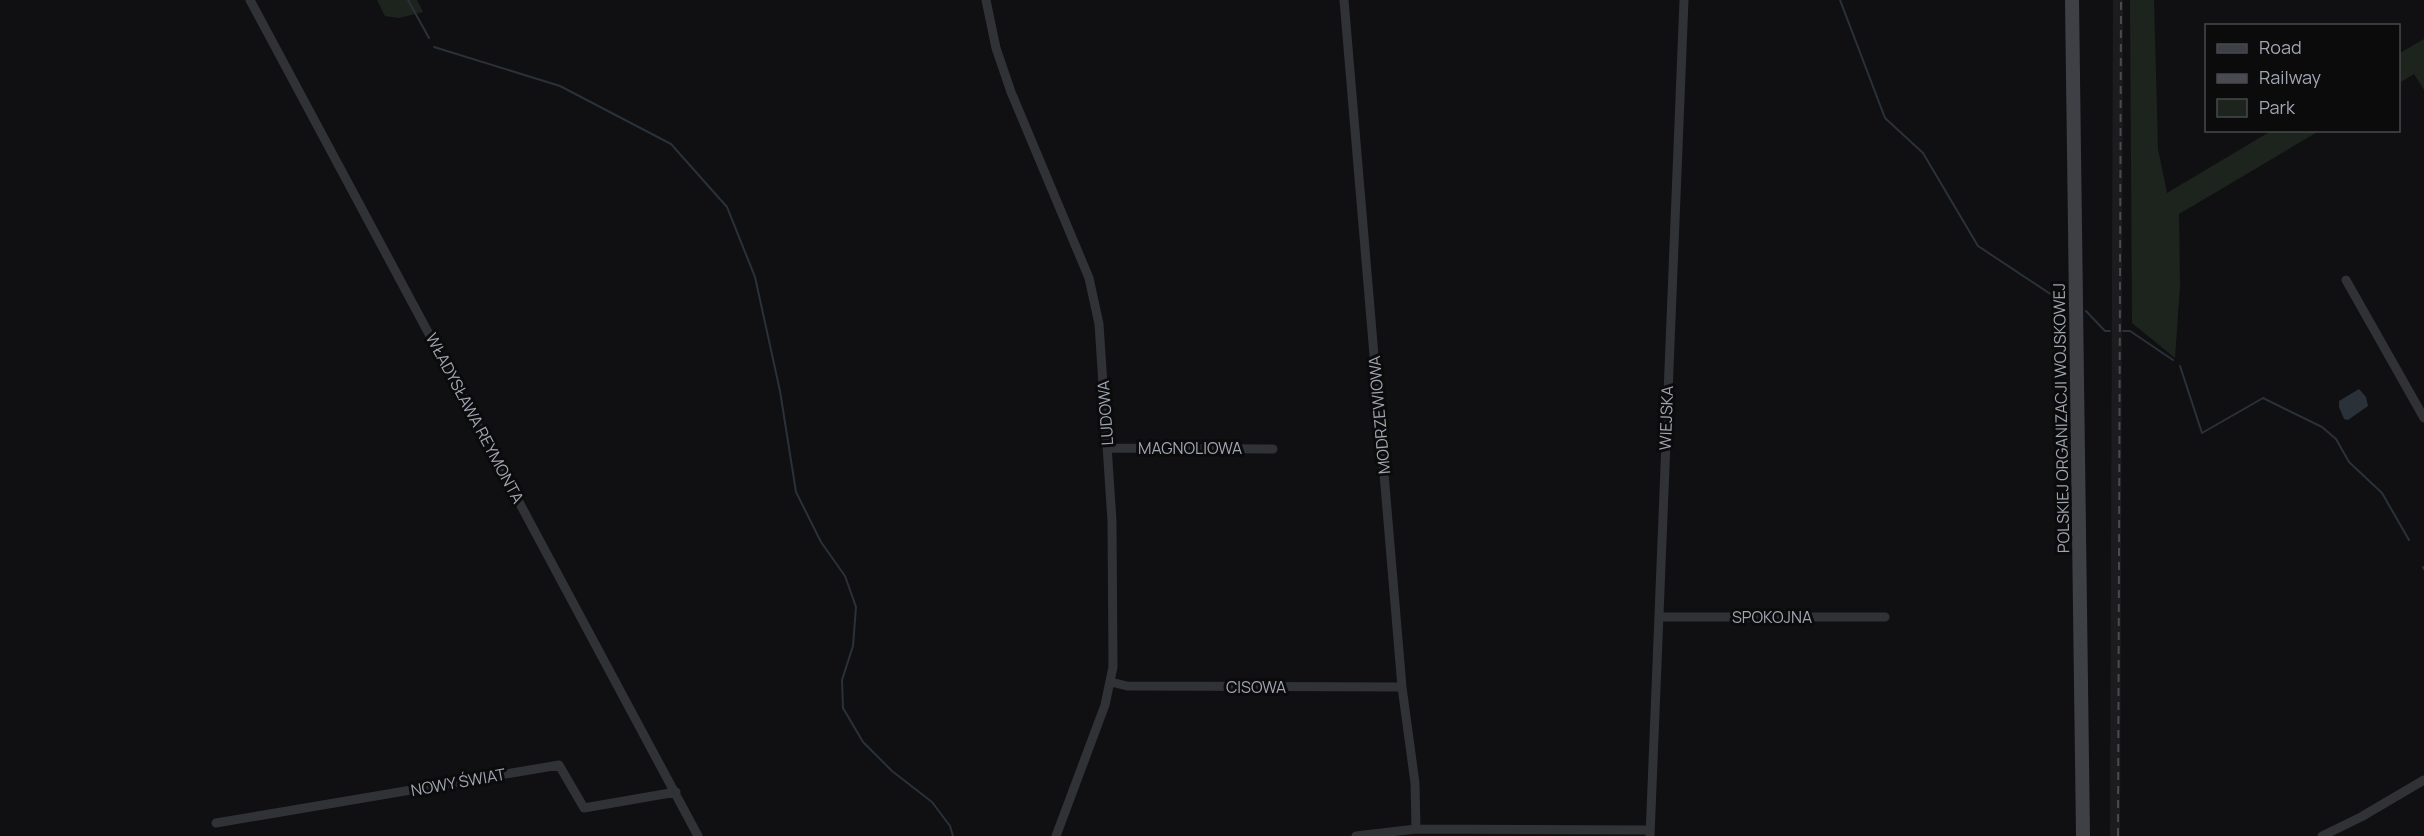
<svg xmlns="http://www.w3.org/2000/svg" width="2424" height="836" font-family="Manrope,sans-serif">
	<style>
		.built { fill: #1c1c1e }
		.green { fill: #1d241e }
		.water { fill: #2a3139 }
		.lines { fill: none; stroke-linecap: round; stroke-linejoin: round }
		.stream { stroke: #2a3139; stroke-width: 2 }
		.street { stroke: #313236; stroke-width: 9 }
		.secondary { stroke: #3f4046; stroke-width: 14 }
		.rail { stroke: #4a4b51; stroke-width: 2; stroke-dasharray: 8 6; stroke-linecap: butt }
		.labels { text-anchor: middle; stroke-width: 6; stroke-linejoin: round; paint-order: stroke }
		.street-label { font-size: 16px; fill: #a2a5b2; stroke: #0b0b0c }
	</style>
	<rect width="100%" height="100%" fill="#101012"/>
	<path class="built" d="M2113,0H2123L2120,836H2110Z"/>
	<path class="green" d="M377,0H417L423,12L399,18L385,16Z
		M2130,0H2154L2158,149L2167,193L2271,131H2319L2179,214L2180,286L2175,358L2132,323Z
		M2424,39V90L2414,74L2399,83L2398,54Z"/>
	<path class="water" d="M2359,389L2366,397L2368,406L2348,420L2344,419L2339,407V401Z"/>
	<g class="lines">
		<path class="stream" d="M408,0L429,38
			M1840,0L1885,118L1923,153L1978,246L2058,299L2067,310
			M434,47L560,86L671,144L727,207L755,277L780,391L796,492L821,542L845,576L856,607L853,646L842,680L843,708L863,742L892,771L932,802L950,826L953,836
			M2086,311L2105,331H2110
			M2123,331H2130L2173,360
			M2180,366L2202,433L2263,398L2322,427L2336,439L2349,462L2382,493L2409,540
			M2423,567L2424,569"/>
		<path class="street" d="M250,0L698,836
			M986,0L996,48L1011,92L1089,278L1099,324L1112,521L1113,667L1105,705L1056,836
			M1344,0L1402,687L1415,783L1416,829
			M2346,280L2424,418
			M1108,448L1273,449
			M1659,617H1885
			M1111,682L1127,686L1402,687
			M216,823L559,765L584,808L676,792
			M1356,836L1416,829L1649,830
			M1650,836L1684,0
			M2322,836L2361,817L2424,780"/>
		<path class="secondary" d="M2072,0L2083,836"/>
		<path class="rail" d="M2118,836L2121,0"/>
	</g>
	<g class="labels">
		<g class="street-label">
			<text transform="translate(1105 413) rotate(-94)" y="6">LUDOWA</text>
			<text transform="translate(1379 415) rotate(-95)" y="6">MODRZEWIOWA</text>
			<text transform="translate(475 418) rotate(62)" y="6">WŁADYSŁAWA REYMONTA</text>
			<text transform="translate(1666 418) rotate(-88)" y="6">WIEJSKA</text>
			<text transform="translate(2061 418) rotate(-91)" y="6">POLSKIEJ ORGANIZACJI WOJSKOWEJ</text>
			<text x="1190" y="454">MAGNOLIOWA</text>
			<text x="1772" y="623">SPOKOJNA</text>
			<text x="1256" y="693">CISOWA</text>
			<text transform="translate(458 782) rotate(-10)" y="6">NOWY ŚWIAT</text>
		</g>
	</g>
	<rect x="2205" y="24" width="195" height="108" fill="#0b0b0c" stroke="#47494e" stroke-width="1.5"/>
	<rect x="2217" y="44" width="30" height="9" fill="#3f4046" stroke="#47494e" stroke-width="1.5"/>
	<text x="2259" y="54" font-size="18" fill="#a2a5b2">Road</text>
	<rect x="2217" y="74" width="30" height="9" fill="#4a4b51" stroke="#47494e" stroke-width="1.5"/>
	<text x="2259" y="84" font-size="18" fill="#a2a5b2">Railway</text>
	<rect x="2217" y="99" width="30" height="18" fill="#1d241e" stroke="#47494e" stroke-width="1.5"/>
	<text x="2259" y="114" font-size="18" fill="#a2a5b2">Park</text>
</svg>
